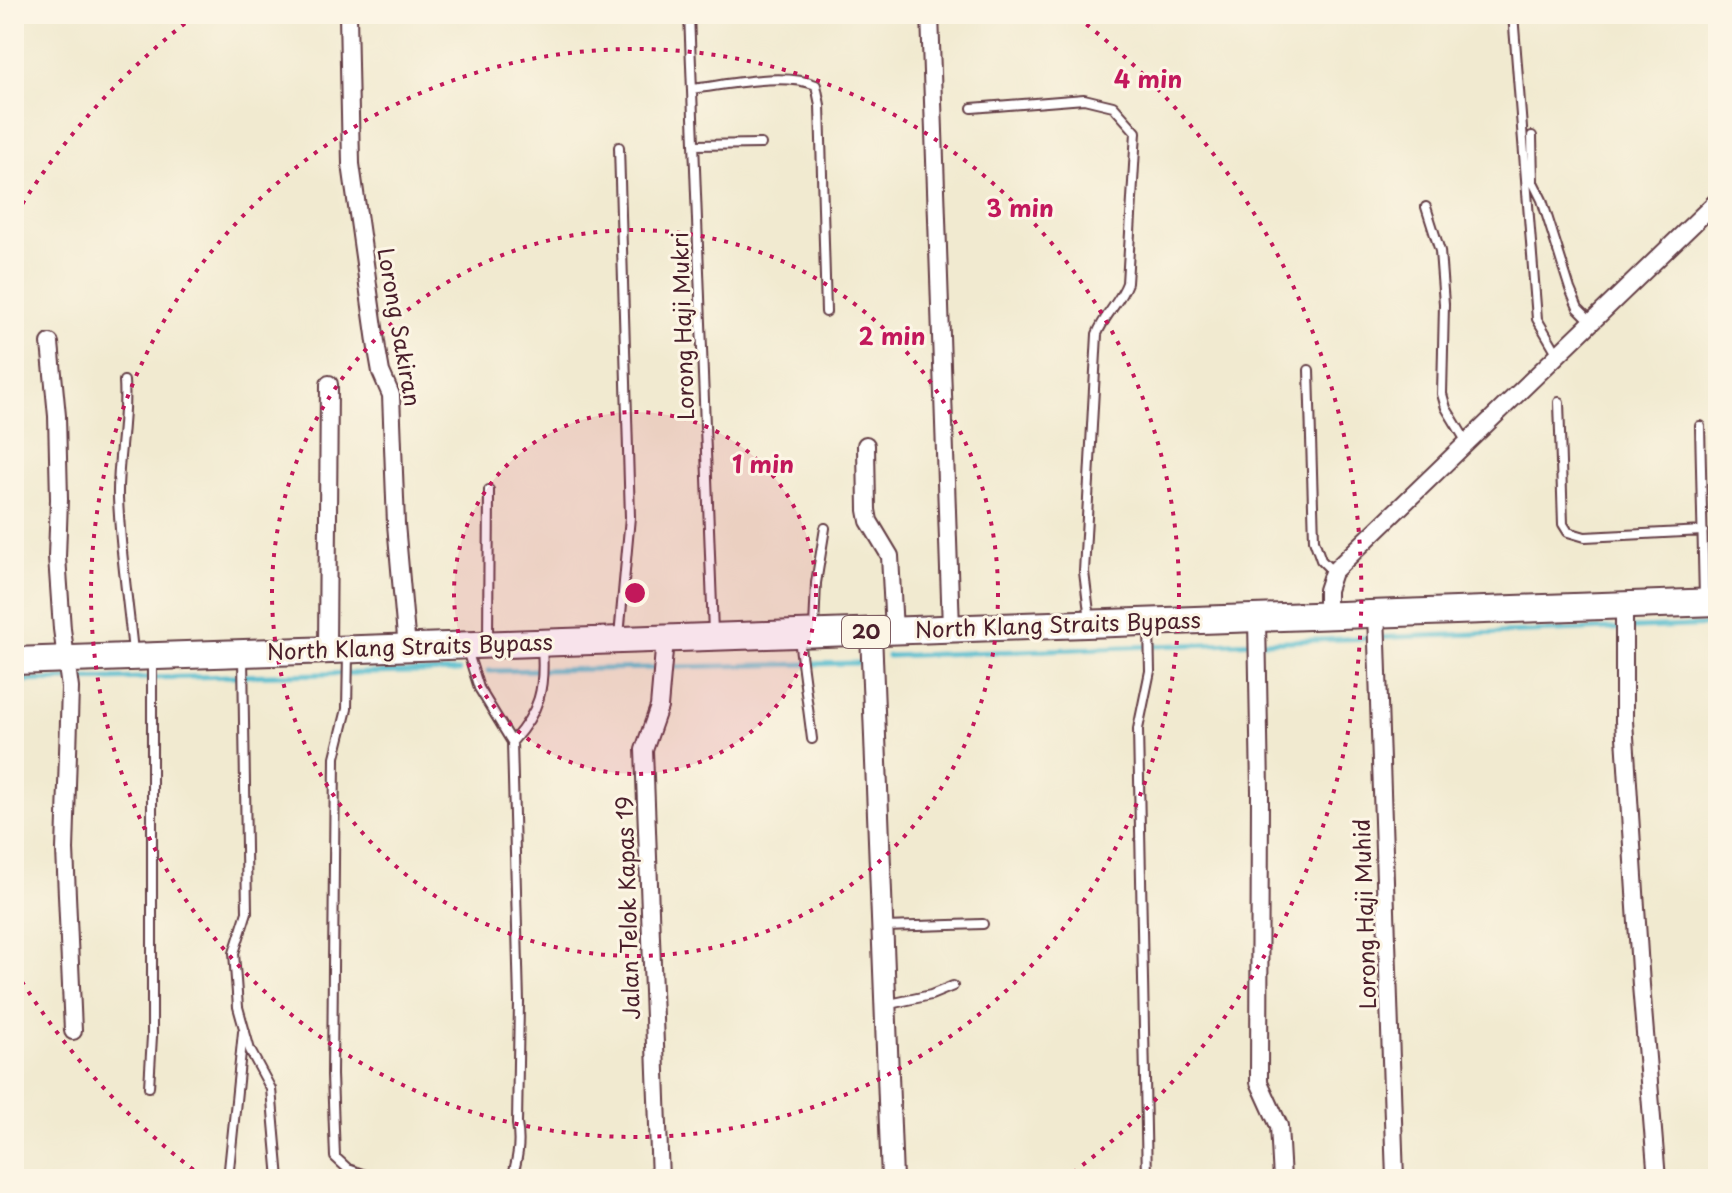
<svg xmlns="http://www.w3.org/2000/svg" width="1732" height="1193" font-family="'Playpen Sans',sans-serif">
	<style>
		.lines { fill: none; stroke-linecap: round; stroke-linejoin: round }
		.stream { stroke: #51bbce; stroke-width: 5 }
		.service-casing { stroke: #633d44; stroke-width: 12 }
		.minor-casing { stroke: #633d44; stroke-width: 20 }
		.tertiary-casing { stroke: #633d44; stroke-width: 24 }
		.trunk-casing { stroke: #633d44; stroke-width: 30 }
		.service { stroke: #fff; stroke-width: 8 }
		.minor { stroke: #fff; stroke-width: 16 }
		.tertiary { stroke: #fff; stroke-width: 20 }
		.trunk { stroke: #fff; stroke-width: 26 }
		.ring { fill: none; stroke: #c2185b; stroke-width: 4; stroke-dasharray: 4 8 }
		.labels { text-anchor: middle; stroke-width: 6; stroke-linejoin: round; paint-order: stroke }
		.shield { fill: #fcf5e5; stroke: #7f5f63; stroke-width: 2 }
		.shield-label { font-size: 20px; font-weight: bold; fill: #4a1f2b }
		.street-label { font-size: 22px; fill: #4a1f2b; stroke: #fcf5e5 }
		.centre { fill: #c2185b; stroke: #fcf5e5; stroke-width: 4 }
		.ring-label { font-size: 24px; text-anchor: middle; font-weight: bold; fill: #c2185b; stroke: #fcf5e5; stroke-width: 6; stroke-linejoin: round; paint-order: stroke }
	</style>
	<rect width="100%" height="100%" fill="#fcf5e5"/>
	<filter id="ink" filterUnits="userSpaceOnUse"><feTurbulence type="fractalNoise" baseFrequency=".0125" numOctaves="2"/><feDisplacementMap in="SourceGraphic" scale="16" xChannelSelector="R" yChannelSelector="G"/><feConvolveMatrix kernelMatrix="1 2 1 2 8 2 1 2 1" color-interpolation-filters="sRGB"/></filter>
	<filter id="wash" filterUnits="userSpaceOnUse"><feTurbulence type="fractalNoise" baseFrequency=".006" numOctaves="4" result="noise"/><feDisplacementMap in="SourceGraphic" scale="32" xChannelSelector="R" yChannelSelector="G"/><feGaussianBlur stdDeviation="1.8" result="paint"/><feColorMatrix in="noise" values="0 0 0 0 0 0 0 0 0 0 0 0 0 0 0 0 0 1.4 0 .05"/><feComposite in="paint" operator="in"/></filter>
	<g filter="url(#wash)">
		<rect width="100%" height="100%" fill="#f1ead0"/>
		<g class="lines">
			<path class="stream" d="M888,656L1718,625
				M675,667L858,663
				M488,671L653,668
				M14,681L459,671"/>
		</g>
	</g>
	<g filter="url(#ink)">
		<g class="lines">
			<defs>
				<path id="service" d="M689,14L713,632
					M1513,14L1537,319L1557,353
					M692,89C727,85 782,72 816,85L820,105L826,312
					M972,108L1084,99L1113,106L1136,132L1127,283C1120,302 1105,314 1097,334L1084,572L1090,620
					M1532,136L1533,182L1542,200L1570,289L1578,308L1591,321
					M694,145L761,144
					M619,147L630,517L619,636
					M1426,207L1440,251L1444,304L1442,394L1446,408L1466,441
					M1309,370L1314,540L1321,560L1333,572
					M124,381C127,420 117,458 118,498C120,549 128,601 133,652
					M1559,402L1563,524L1568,532L1585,537L1703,531
					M1700,426L1704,598
					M814,628L816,583L825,528
					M488,639L489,490
					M799,639L812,739
					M467,650L479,688L512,742
					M348,654L347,709L335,757L332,1075L335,1157L348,1169L368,1176
					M243,658L247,912L234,953L238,1007L250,1050L271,1089L279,1179
					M884,927L983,924
					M885,1005L931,995L953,986
					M149,1087L152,1036V661
					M228,1179L243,1032
					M512,1179C517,1160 521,1144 517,1124L519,1002L512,742C540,711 545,689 542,648
					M1147,1179L1138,729L1150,671L1149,627"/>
				<path id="minor" d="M348,14L351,164L377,349L381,372L391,395L396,524L407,648
					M930,14L951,628
					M50,343L57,416L59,499L57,557L62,629L70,688L65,850L73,1031
					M866,445L867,510L869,521L890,556L894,631
					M1624,605V721L1641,985L1657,1179
					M1376,613L1395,1179
					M1327,617V590L1333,572L1718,200
					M1257,619L1260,791L1259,1082L1279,1126L1282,1179
					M327,650L329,384
					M660,1179L644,750L659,707L665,639"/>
				<path id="tertiary" d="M871,632L892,1179"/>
				<path id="trunk" d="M14,661L1718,602"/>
			</defs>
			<use href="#service" class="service-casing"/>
			<use href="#minor" class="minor-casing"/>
			<use href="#tertiary" class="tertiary-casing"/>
			<use href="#trunk" class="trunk-casing"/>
			<use href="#service" class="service"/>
			<use href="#minor" class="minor"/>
			<use href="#tertiary" class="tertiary"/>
			<use href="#trunk" class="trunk"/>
		</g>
	</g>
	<circle cx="635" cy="593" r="181" fill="#c2185b" fill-opacity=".12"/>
	<g class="ring">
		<circle cx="635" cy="593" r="181"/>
		<circle cx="635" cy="593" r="363"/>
		<circle cx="635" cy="593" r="544"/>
		<path d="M203 1177A726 726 0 0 1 16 972M16 214A726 726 0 0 1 193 17M1077 17A726 726 0 0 1 1067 1177"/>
	</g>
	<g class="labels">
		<rect class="shield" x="842" y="616" width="48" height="32" rx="6"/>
		<g class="shield-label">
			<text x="866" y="639">20</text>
		</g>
		<g class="street-label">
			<text transform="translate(683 326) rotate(-92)" y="8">Lorong Haji Mukri</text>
			<text transform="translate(399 327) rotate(80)" y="8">Lorong Sakiran</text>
			<text transform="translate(1058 625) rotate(-2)" y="8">North Klang Straits Bypass</text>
			<text transform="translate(410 647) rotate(-2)" y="8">North Klang Straits Bypass</text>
			<text transform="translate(628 908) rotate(-92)" y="8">Jalan Telok Kapas 19</text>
			<text transform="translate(1365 914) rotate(-92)" y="8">Lorong Haji Muhid</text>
		</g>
	</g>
	<circle cx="635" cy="593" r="12" class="centre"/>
	<g class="ring-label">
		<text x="1148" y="88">4 min</text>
		<text x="1020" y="217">3 min</text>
		<text x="892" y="345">2 min</text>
		<text x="763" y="473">1 min</text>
	</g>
	<rect width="1732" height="1193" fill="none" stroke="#fcf5e5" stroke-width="48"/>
</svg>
